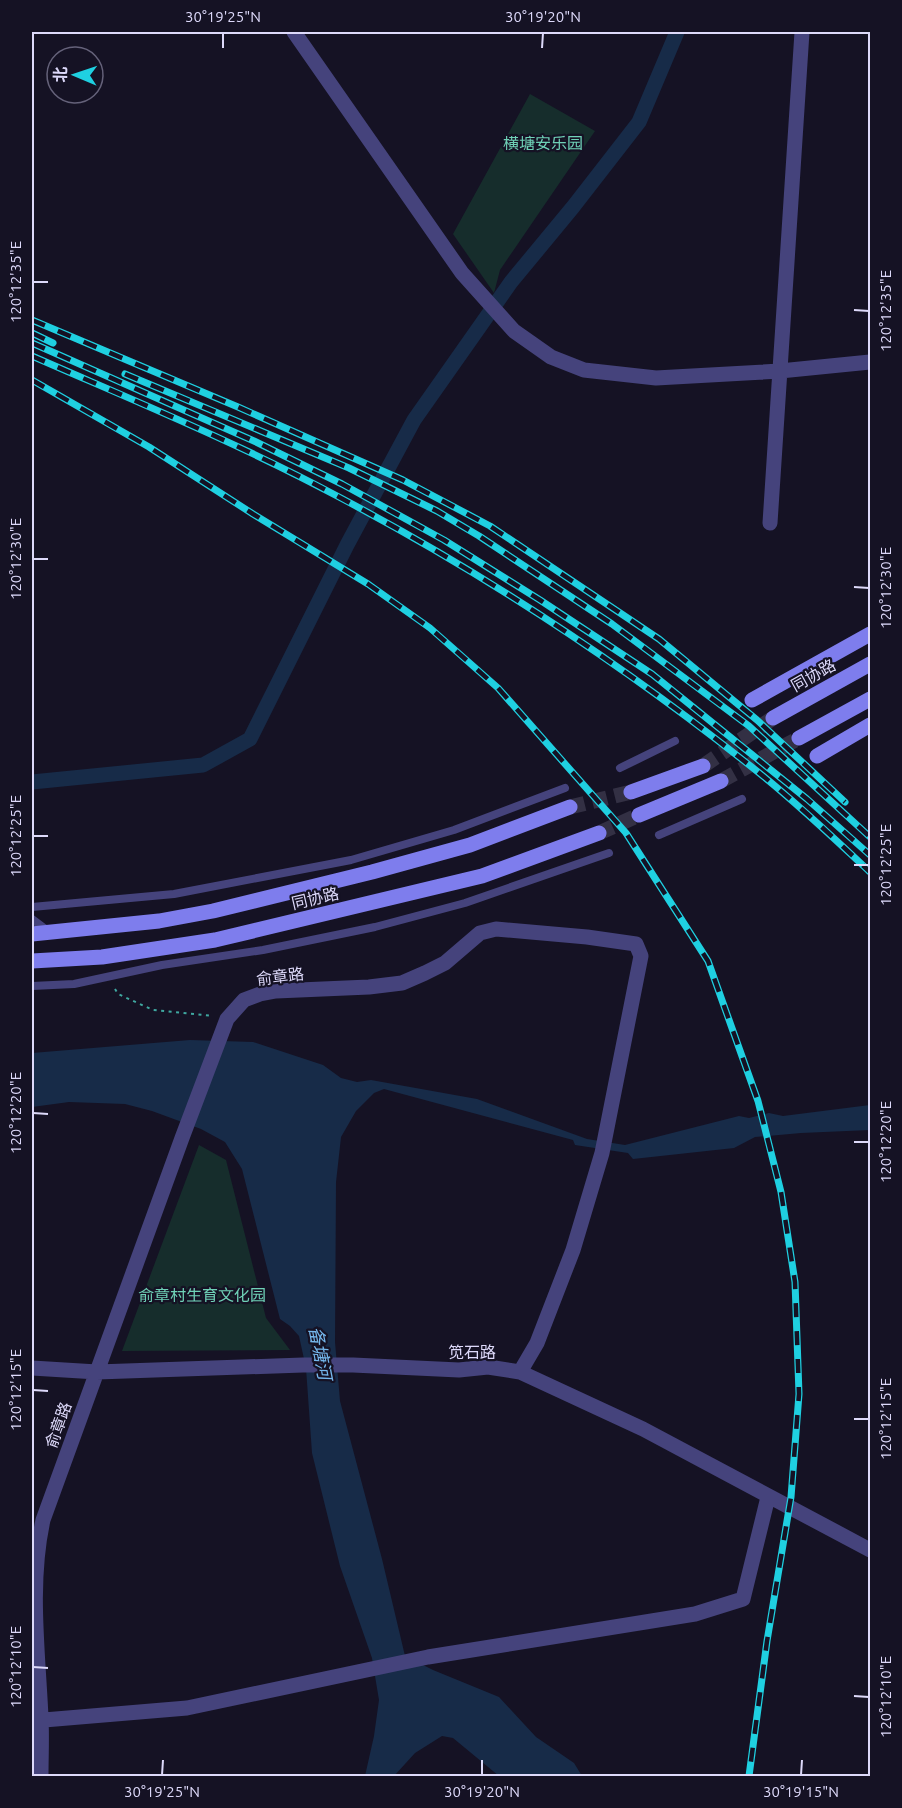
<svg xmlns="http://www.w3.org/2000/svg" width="902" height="1808" font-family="Ubuntu,'Noto Sans SC',sans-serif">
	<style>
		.green { fill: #162d2c }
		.water { fill: #172b48 }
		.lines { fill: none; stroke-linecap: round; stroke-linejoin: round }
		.canal { stroke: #172b48; stroke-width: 15 }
		.secondary-tunnel { stroke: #333044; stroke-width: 15; stroke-dasharray: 15 8; stroke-linecap: butt }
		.path { stroke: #3fa8a0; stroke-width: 2; stroke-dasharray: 3 4.5; stroke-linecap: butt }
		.lane { stroke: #45437c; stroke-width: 8 }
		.street { stroke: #45437c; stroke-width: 15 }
		.secondary { stroke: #7e7ded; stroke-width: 15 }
		.rail-casing { stroke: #1fd0e1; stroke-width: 7 }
		.rail { stroke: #151224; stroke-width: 4.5; stroke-dasharray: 14; stroke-linecap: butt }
		.ticks { fill: none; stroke: #ddd9fa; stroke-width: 2 }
		.labels { text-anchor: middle; stroke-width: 4.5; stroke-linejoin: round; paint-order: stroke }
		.park-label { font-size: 16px; fill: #6fd1b7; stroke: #151224 }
		.street-label { font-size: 16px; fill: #ddd9fa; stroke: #151224 }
		.water-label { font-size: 18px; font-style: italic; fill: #75b7ec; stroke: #151224 }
		.neatline { fill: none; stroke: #ddd9fa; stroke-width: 2 }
		.ticks-label { font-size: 15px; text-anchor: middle; fill: #ddd9fa }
	</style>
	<rect width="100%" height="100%" fill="#151224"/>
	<path class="green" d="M530,94L595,131L500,270L494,293L453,234Z
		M199,1145L226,1160L266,1318L290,1350L122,1351Z"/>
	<path class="water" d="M190,1040L253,1042L323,1065L341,1078L357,1082L371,1080L477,1099L587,1139L625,1145L739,1116L749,1118L769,1113L783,1116L870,1105V1130L801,1133L755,1137L734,1148L633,1159L628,1153L575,1145L573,1140L384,1089L374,1093L356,1111L341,1137L336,1182L335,1342L340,1401L382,1559L405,1656L433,1670L499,1697L536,1737L574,1763L582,1776H499L453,1738L442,1736L415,1753L394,1776H365L374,1736L379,1700L372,1658L340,1566L312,1453L306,1368L299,1336L290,1326L280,1319L242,1169L225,1142L201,1129L152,1111L125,1104L69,1102L32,1107V1053Z"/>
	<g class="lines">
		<path class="canal" d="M32,782L203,765L250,739L347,545L414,420L511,282L573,207L639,122L677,32"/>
		<path class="secondary-tunnel" d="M703,766L773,718
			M721,781L799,738
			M570,807L631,792
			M599,833L639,815"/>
		<path class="path" d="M115,989L118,994L153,1010L213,1016"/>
		<path class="lane" d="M620,768L675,741
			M659,835L742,799
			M32,907L174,894L351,860L454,830L565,788
			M32,919L48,931
			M32,986L74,984L162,965L263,950L375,927L465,903L609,853"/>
		<path class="street" d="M294,32L462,273L514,331L551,357L584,370L656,378L780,371L870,362
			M770,523L802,32
			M32,1368L97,1372L303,1365H353L459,1370L488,1367L520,1372L643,1429L870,1550
			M32,1721L187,1708L428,1657L695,1614L743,1599L768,1497
			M41,1776C41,1757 42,1737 41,1717C38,1651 29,1584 43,1520L182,1138L227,1019L244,1000L260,994L276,991L369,987L402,983L425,973L445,963L480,933L496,929L587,937L636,944L641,956L602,1153L573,1250L537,1343L520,1372"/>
		<path class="secondary" d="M752,700L870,634
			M773,718L870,664
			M799,738L870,699
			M817,756L870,725
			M631,792L703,766
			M639,815L721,781
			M32,934L159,921L213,911L372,872L470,845L570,807
			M32,961L102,957L215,940L482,876L599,833"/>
		<defs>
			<path id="rail" d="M32,320L238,407L403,480L490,526L659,639L757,720L845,802
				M32,333L53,343
				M32,343L254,441L342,484L444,540L540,600L652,674L807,799L870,855
				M32,356C135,401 240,444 339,497C489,576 631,670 763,776C800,806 836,840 870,872
				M125,374L349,468L437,511L479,536L612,624L749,726L870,837
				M32,380L149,447L253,514L368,584L430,628L498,688L626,833L708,961L758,1101L781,1192L795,1282L799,1394L791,1497L767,1641L749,1776"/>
		</defs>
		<use href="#rail" class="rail-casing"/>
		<use href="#rail" class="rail"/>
	</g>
	<path class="ticks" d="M223,48V33M542,48L543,33M33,282H48M854,310L869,311M33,559H48M854,587L869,588M33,836H48M854,865H869M33,1113L48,1114M854,1142H869M33,1390L48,1391M854,1419H869M33,1667L48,1668M854,1696L869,1697M162,1775L163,1760M482,1775V1760M801,1775L802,1760"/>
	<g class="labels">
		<g class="park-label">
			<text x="543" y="149">横塘安乐园</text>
			<text x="202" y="1301">俞章村生育文化园</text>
		</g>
		<g class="street-label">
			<text transform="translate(813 675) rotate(-29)" y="6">同协路</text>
			<text transform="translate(315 898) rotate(-13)" y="6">同协路</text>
			<text transform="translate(280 976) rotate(-7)" y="6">俞章路</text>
			<text x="472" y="1358">笕石路</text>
			<text transform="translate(58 1425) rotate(-70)" y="6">俞章路</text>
		</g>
		<g class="water-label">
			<text transform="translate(320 1353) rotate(79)" y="6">备塘河</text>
		</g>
	</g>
	<rect width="902" height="1808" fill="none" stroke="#151224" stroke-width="66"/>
	<g transform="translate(75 75) rotate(272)"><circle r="28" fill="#151224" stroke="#65627a" stroke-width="1.5"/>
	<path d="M0-4.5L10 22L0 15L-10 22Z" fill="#1fd0e1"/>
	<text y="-9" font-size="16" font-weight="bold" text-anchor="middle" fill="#ddd9fa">北</text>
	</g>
	<rect x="33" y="33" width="836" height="1742" class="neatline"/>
	<g class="ticks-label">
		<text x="223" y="22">30°19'25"N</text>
		<text x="543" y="22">30°19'20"N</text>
		<text transform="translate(16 282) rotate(-90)" y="5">120°12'35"E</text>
		<text transform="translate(886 311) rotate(-90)" y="5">120°12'35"E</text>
		<text transform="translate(16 559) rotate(-90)" y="5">120°12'30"E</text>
		<text transform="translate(886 588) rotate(-90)" y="5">120°12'30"E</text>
		<text transform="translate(16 836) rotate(-90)" y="5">120°12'25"E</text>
		<text transform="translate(886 865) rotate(-90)" y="5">120°12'25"E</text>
		<text transform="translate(16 1113) rotate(-90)" y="5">120°12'20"E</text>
		<text transform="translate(886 1142) rotate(-90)" y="5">120°12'20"E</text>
		<text transform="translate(16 1390) rotate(-90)" y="5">120°12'15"E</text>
		<text transform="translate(886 1419) rotate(-90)" y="5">120°12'15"E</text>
		<text transform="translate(16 1667) rotate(-90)" y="5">120°12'10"E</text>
		<text transform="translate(886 1697) rotate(-90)" y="5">120°12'10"E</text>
		<text x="162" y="1797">30°19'25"N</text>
		<text x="482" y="1797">30°19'20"N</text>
		<text x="801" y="1797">30°19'15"N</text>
	</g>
</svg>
